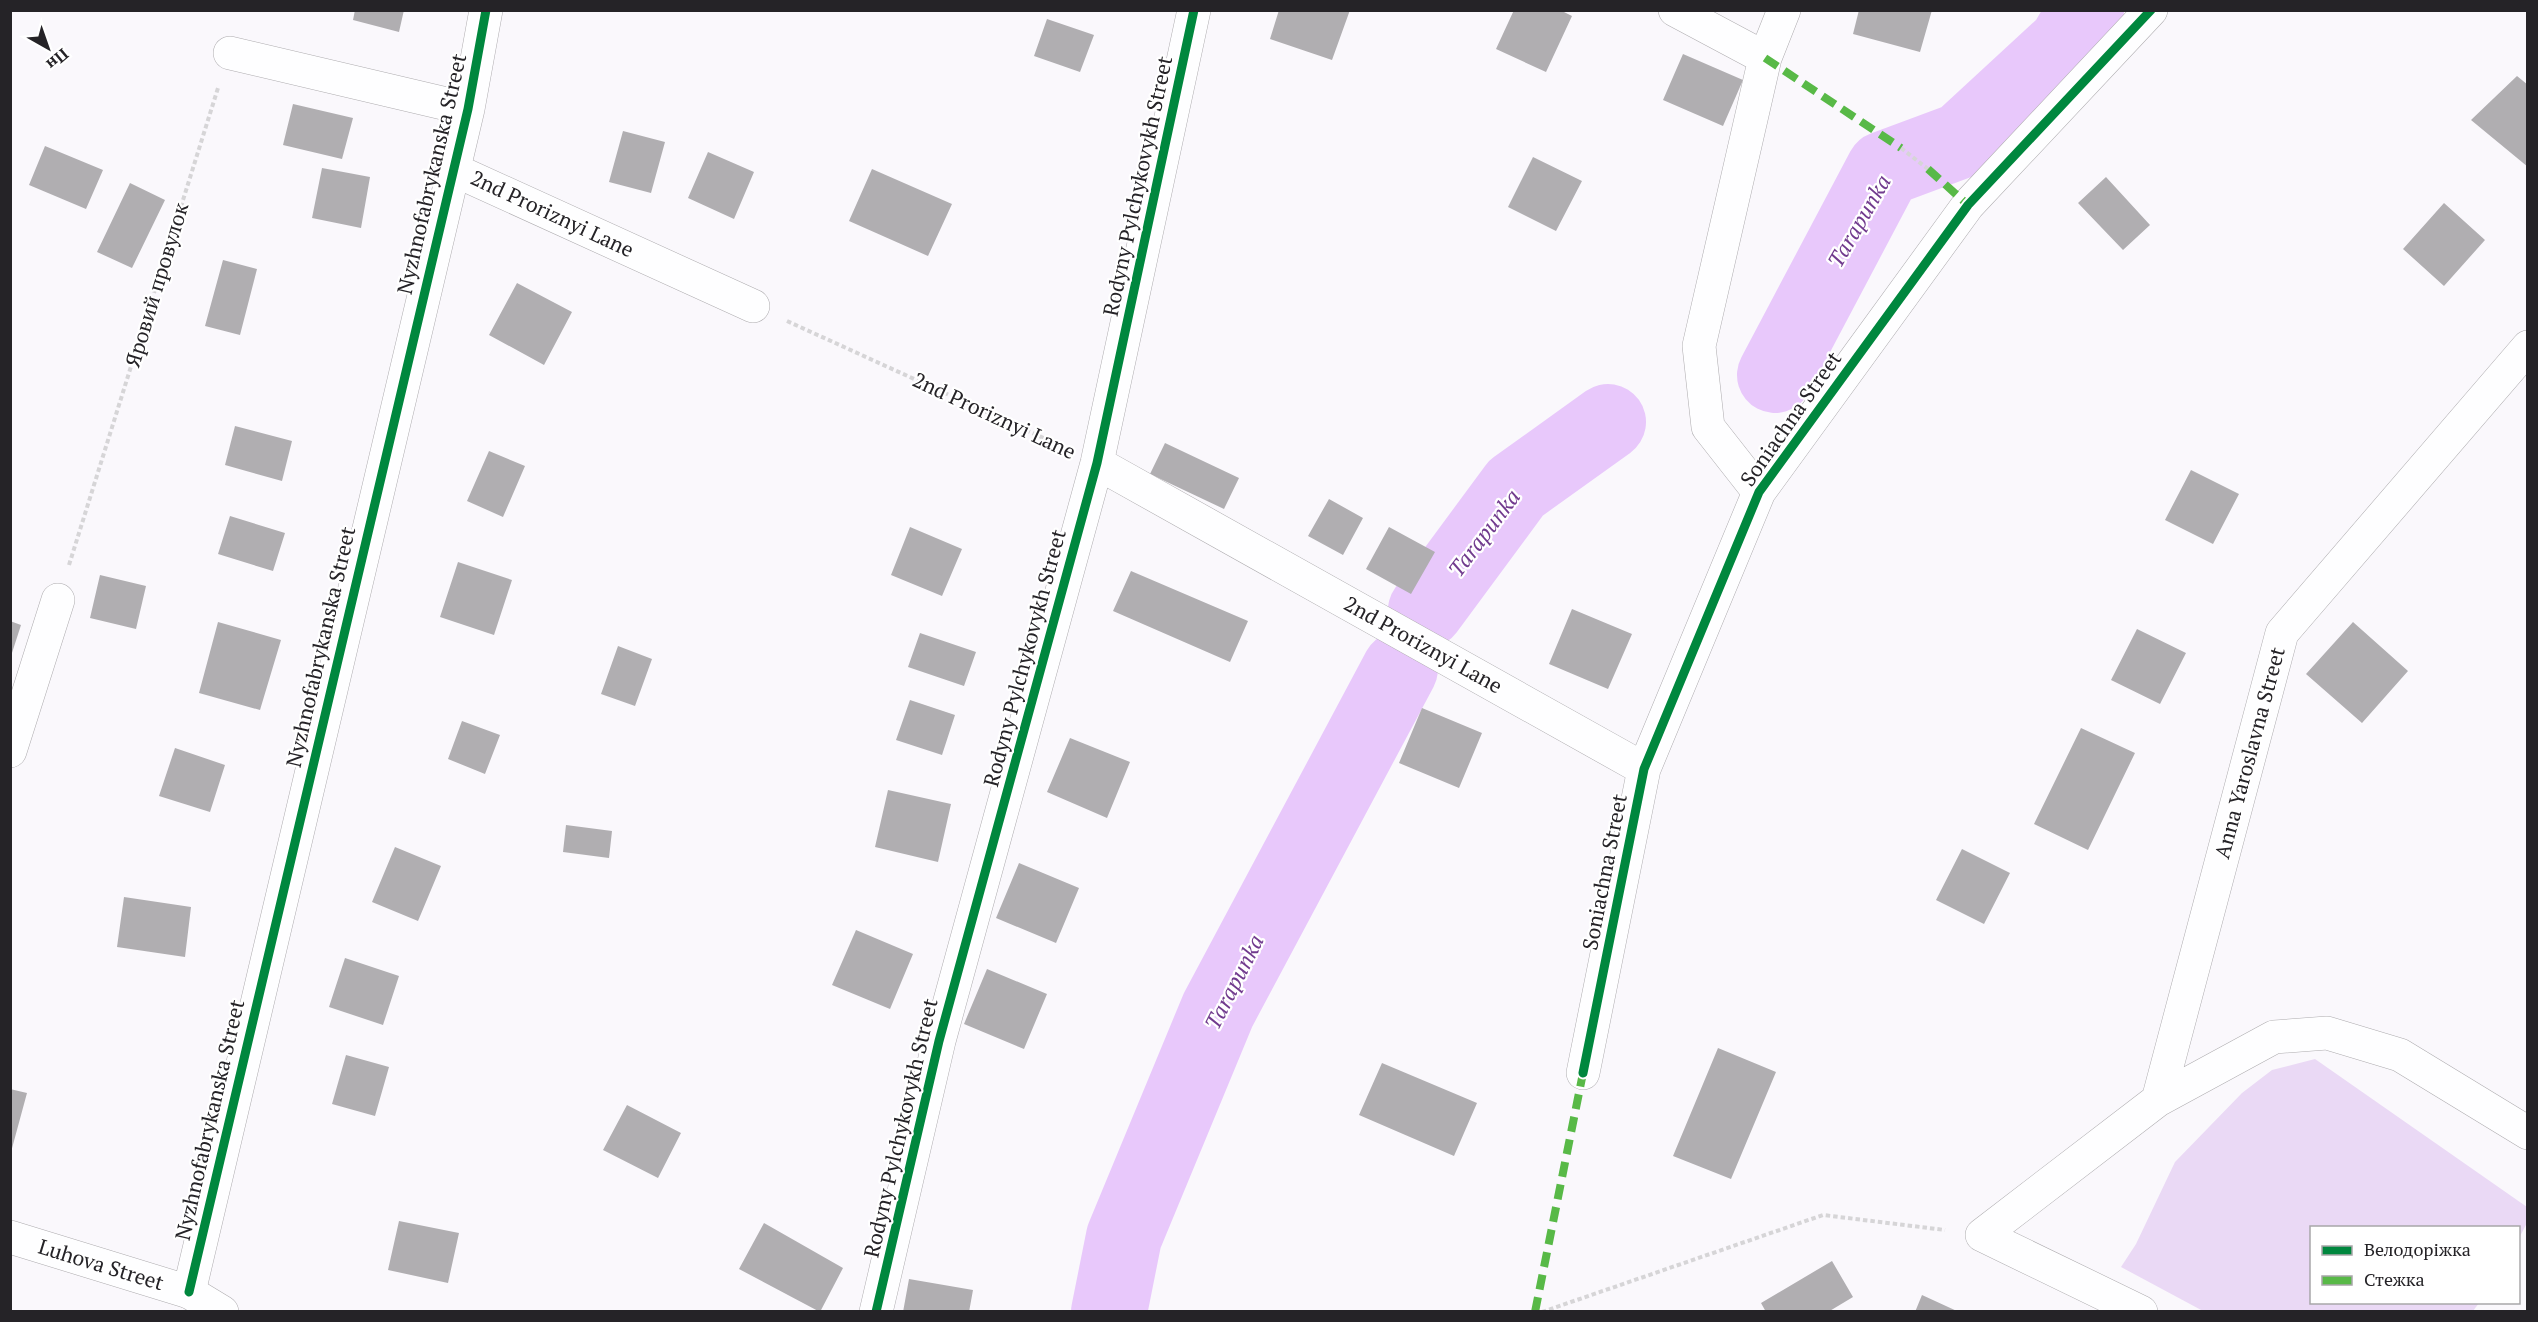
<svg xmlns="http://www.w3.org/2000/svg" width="2538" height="1322" font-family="'PT Serif',serif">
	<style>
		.green { fill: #ead9f5 }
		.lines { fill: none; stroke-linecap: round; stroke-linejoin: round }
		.river { stroke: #e8c8fb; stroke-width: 76 }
		.building { fill: #b0aeb1 }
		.street-casing { stroke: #aeacaf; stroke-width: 34 }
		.secondary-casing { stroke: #aeacaf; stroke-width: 34 }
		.path { stroke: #d6d5d7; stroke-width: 4; stroke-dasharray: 4.5 3; stroke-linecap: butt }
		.street { stroke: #fefeff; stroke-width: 33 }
		.secondary { stroke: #fefeff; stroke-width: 33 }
		.quiet { stroke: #58b947; stroke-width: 8; stroke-dasharray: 15 8; stroke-linecap: butt }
		.cycleway-casing { stroke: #fff; stroke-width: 13 }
		.cycleway { stroke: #00873e; stroke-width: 9 }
		.labels { text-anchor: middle; stroke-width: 4.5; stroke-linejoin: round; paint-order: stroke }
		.street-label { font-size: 21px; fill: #252327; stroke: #fff }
		.water-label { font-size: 22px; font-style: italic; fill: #713b8e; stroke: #fff }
	</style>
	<rect width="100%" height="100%" fill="#faf8fc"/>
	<path class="green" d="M2315,1059L2527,1207V1223L2519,1238L2518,1228H2312V1302L2479,1303L2473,1311H2203L2121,1267L2136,1244L2175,1162L2242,1093L2272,1070Z"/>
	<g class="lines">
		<path class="river" d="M1775,375L1884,169L1962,140L2066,44L2086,10
			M1426,610L1516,488L1608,422
			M1109,1312L1124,1237L1218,1010L1400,669"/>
	</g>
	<path class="building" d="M355,10H404L399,32L353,20Z
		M1279,10H1350L1332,60L1270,39Z
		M1514,10H1560L1572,16L1546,72L1496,49Z
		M1859,10H1932L1920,52L1853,34Z
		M1047,19L1094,35L1080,72L1034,56Z
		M1683,54L1743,80L1723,126L1663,100Z
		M2517,76L2528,85V167L2471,120Z
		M293,104L353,118L342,159L283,145Z
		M623,131L665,142L651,193L609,182Z
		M45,146L103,170L86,209L29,185Z
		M708,152L754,172L734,219L688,198Z
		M1533,157L1582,181L1556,231L1508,207Z
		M322,168L370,177L361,228L312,218Z
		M872,169L952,204L928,256L849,221Z
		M2106,177L2150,225L2123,250L2078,203Z
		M130,183L165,200L132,268L97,252Z
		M2444,203L2485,240L2444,286L2403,249Z
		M223,260L257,269L240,335L205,326Z
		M517,283L572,312L544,365L489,335Z
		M235,426L292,441L282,481L225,465Z
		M1165,443L1239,478L1224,509L1150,474Z
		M489,451L525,466L503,517L467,501Z
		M2191,470L2239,494L2213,544L2165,520Z
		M1329,499L1363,518L1343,555L1308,536Z
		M230,516L285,533L273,571L218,554Z
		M910,527L962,549L942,596L891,575Z
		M1389,527L1435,552L1411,594L1366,569Z
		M458,562L512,580L494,635L440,617Z
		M1131,571L1248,621L1230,662L1113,611Z
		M100,575L146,586L136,629L90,618Z
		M1572,609L1632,634L1608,689L1549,664Z
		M10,621L21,625L11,656L10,655Z
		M218,622L281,640L260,710L199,693Z
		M2353,622L2408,671L2362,723L2306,674Z
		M2137,629L2186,653L2160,704L2111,680Z
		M920,633L976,652L964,686L908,667Z
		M618,646L652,659L635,706L601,694Z
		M910,700L955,715L942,755L896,740Z
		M1422,708L1482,733L1459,788L1399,763Z
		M462,721L500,735L485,774L448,759Z
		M2081,728L2135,753L2088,850L2034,824Z
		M1070,738L1130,762L1107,818L1047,792Z
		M175,748L225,765L210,812L159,796Z
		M888,790L951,804L938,862L875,847Z
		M566,825L612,831L609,858L563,852Z
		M395,847L441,866L418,921L372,902Z
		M1962,849L2010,873L1984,924L1936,900Z
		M1019,863L1079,888L1056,943L996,918Z
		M124,897L191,907L185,957L117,947Z
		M856,930L913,954L890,1009L832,985Z
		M345,958L399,976L383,1025L329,1007Z
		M987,969L1047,994L1024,1049L964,1024Z
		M1718,1048L1776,1072L1731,1179L1673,1156Z
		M346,1055L389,1067L375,1116L332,1104Z
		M1382,1063L1477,1103L1454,1156L1359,1115Z
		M10,1089L27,1093L11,1152H10Z
		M627,1105L681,1133L658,1178L603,1150Z
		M399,1221L459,1233L448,1283L388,1270Z
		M764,1223L843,1268L820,1312L739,1269Z
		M1832,1261L1853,1297L1828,1312H1766L1761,1303Z
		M909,1279L973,1290L969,1312H903Z
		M1922,1295L1959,1312H1915Z"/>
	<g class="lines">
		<defs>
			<path id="street" d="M1675,10L1765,58
				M230,53L468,109
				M452,169L753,306
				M1097,463L1644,769
				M1759,492L1708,427L1699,346L1765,58L1784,10
				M10,751L58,600
				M1583,1073L1644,769L1759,492L1968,205L2151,10
				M2158,1100L2282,633L2528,347
				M189,1292L468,109L486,10
				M876,1312L939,1041L1097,463L1194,10
				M2141,1312L1982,1235L2158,1100L2274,1037L2327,1033L2400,1055L2528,1133"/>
			<path id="secondary" d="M10,1237L189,1292L222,1312"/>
		</defs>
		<use href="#street" class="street-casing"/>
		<use href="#secondary" class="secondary-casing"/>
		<path class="path" d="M1901,148L1928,169
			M787,321L1061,446
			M69,565L218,88
			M1542,1312L1823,1215L1945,1230"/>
		<use href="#street" class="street"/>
		<use href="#secondary" class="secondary"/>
		<path class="quiet" d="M1765,58L1901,148
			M1928,169L1968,205
			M1535,1312L1583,1073"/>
		<defs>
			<path id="cycleway" d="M1583,1073L1644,769L1759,492L1968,205L2151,10
				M189,1292L468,109L486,10
				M876,1312L939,1041L1097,463L1194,10"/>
		</defs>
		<use href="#cycleway" class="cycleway-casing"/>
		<use href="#cycleway" class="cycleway"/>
	</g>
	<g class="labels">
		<g class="street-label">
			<text transform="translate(432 174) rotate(-77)" y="7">Nyzhnofabrykanska Street</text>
			<text transform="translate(1138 186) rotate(-78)" y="7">Rodyny Pylchykovykh Street</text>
			<text transform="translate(552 214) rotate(25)" y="7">2nd Proriznyi Lane</text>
			<text transform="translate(157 285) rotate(-73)" y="7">Яровий провулок</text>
			<text transform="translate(994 416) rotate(25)" y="7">2nd Proriznyi Lane</text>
			<text transform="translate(1791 419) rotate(-55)" y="7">Soniachna Street</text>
			<text transform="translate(1423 645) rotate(29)" y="7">2nd Proriznyi Lane</text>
			<text transform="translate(321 647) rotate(-77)" y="7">Nyzhnofabrykanska Street</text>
			<text transform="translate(1025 658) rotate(-75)" y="7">Rodyny Pylchykovykh Street</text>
			<text transform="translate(2250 753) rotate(-75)" y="7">Anna Yaroslavna Street</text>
			<text transform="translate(1605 872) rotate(-79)" y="7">Soniachna Street</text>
			<text transform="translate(210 1120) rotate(-77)" y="7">Nyzhnofabrykanska Street</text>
			<text transform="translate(901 1128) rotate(-77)" y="7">Rodyny Pylchykovykh Street</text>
			<text transform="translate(101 1265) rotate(17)" y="7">Luhova Street</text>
		</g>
		<g class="water-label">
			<text transform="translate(1859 221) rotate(-60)" y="8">Tarapunka</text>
			<text transform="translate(1484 533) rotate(-53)" y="8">Tarapunka</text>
			<text transform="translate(1234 982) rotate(-63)" y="8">Tarapunka</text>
		</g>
	</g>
	<rect width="2538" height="1322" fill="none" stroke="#252327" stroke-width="24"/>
	<rect x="2310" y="1226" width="210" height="78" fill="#ffffff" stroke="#a8a7a9" stroke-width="1.5"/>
	<rect x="2322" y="1246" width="30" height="9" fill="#00873e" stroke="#a8a7a9" stroke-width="1.5"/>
	<text x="2364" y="1256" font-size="18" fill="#252327">Велодоріжка</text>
	<rect x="2322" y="1276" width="30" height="9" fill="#58b947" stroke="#a8a7a9" stroke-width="1.5"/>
	<text x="2364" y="1286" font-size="18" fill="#252327">Стежка</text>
	<g transform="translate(48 48) rotate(140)" stroke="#ffffff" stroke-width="4.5" paint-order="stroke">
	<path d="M0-4.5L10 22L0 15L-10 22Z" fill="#252327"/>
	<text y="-9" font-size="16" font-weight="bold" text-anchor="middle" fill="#252327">Пн</text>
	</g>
</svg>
